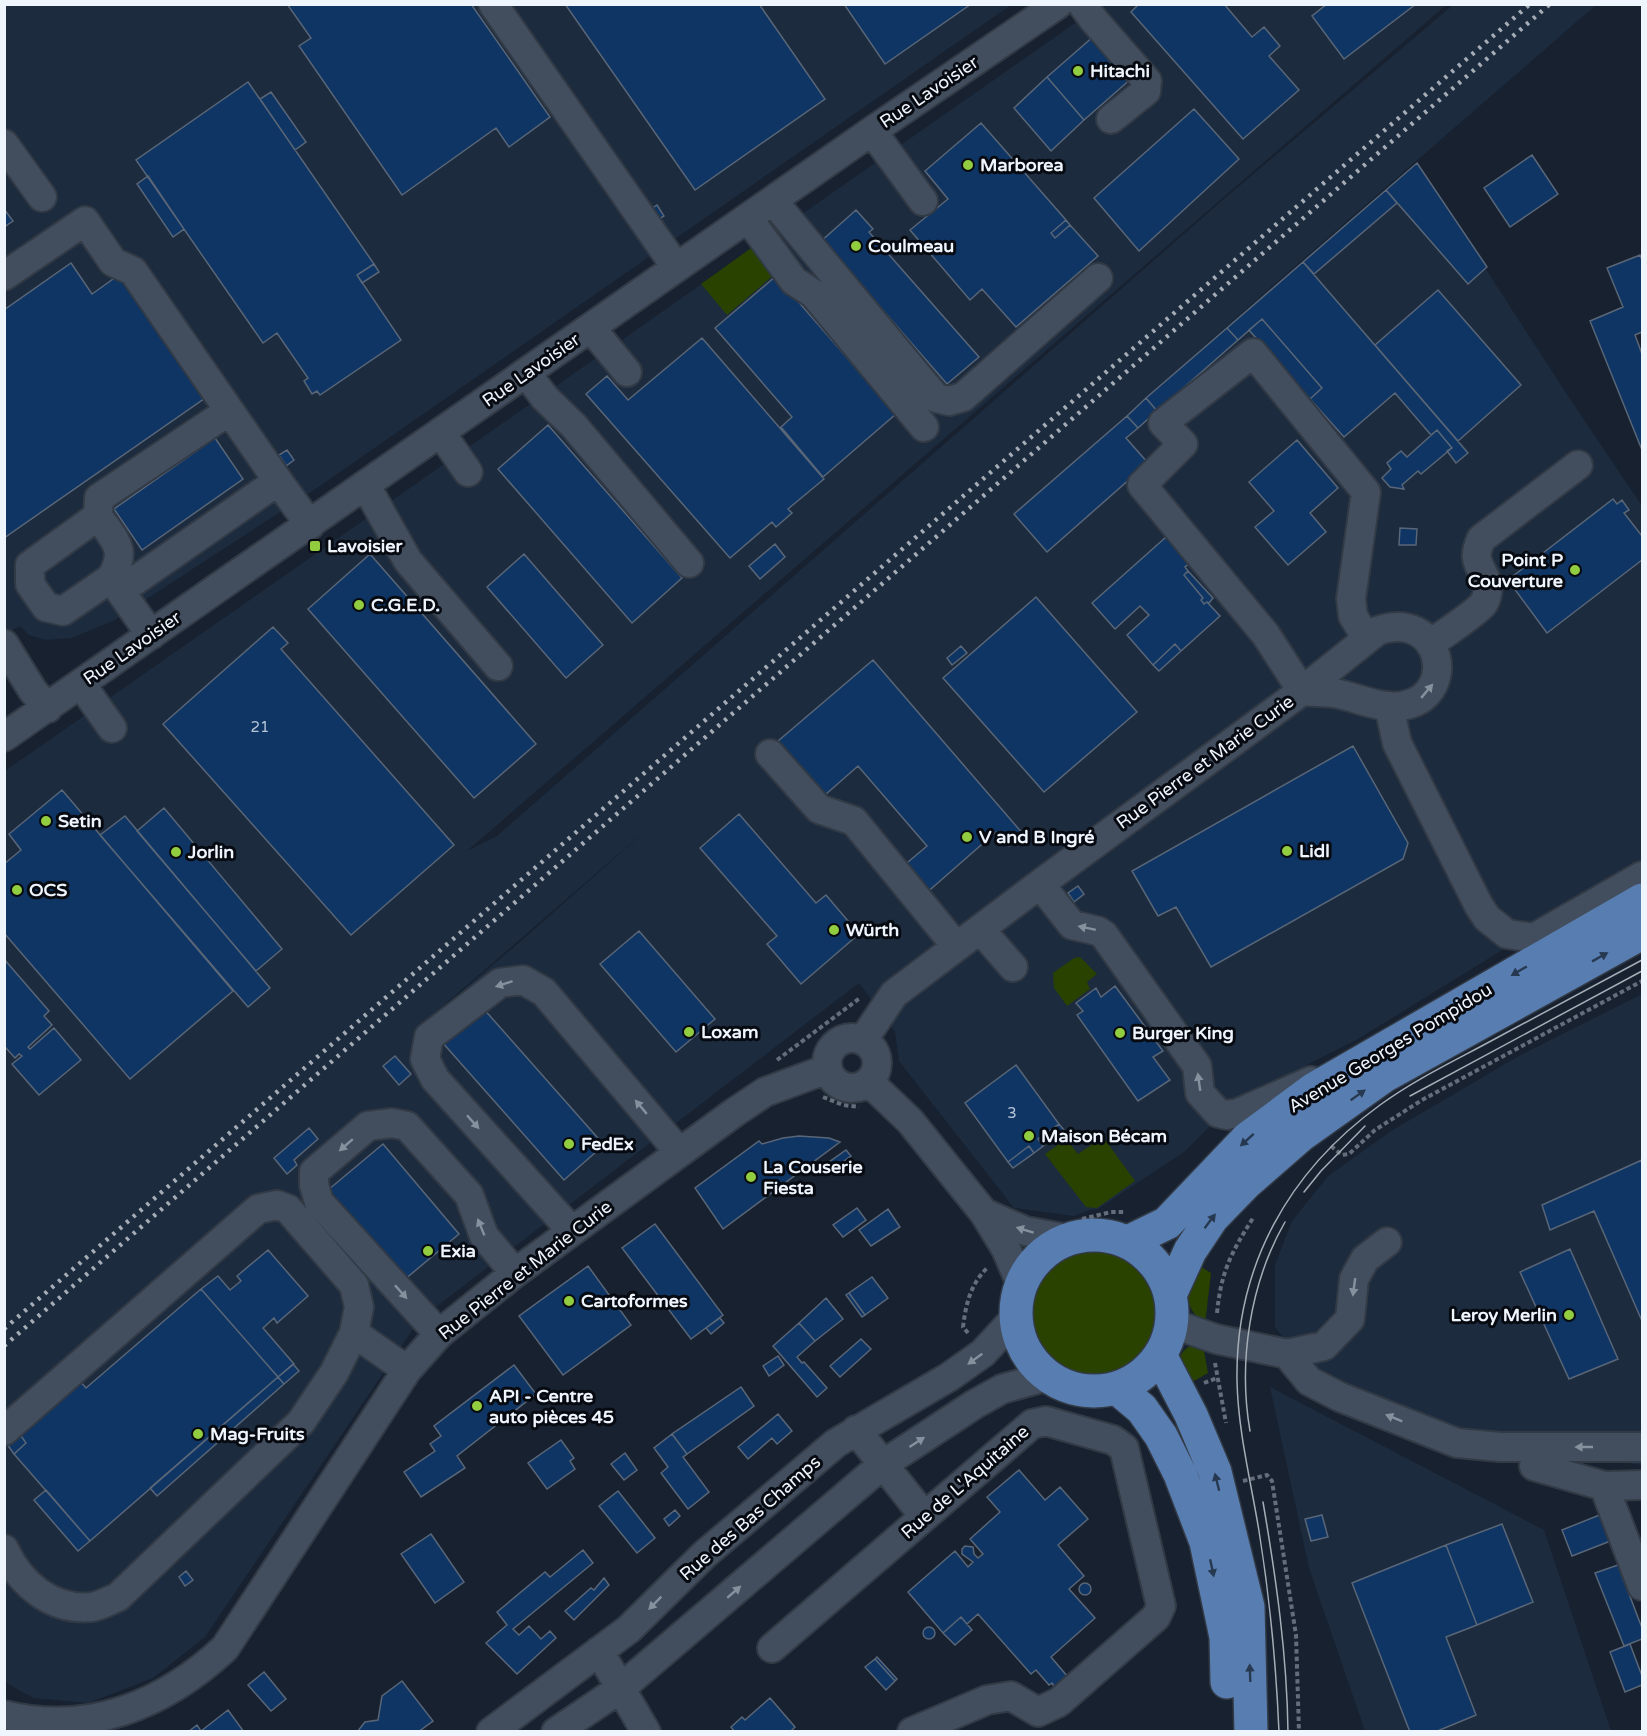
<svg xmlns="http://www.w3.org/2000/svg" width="1647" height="1736" font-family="'Varela Round',sans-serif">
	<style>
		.built { fill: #1c2b3e; fill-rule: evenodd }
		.green { fill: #294200 }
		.building { fill: #0f3564; stroke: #596677; stroke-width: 1.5 }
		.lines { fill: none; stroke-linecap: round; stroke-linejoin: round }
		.minor-casing { stroke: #323a45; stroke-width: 32 }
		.major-casing { stroke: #323a45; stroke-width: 36 }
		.path { stroke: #646d79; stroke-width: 4; stroke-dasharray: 4.5 3; stroke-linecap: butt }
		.minor { stroke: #424e5e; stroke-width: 28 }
		.major { stroke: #587db0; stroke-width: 33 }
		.tram { stroke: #a6adb7; stroke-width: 1.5 }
		.rail { stroke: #a6adb7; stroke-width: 4.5; stroke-dasharray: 3 6; stroke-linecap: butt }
		.oneway { fill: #87919e }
		.oneway2 { fill: #273951 }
		.poi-dot { fill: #91cd3f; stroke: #070b11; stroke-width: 2 }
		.labels { text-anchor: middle; stroke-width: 6; stroke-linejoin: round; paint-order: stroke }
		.number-label { font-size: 15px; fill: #b7c5d7 }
		.poi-label { font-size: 18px; font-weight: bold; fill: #eff5fd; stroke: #070b11; text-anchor: start }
		.street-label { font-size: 18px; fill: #eff5fd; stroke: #070b11 }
	</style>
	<rect width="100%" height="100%" fill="#172130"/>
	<path class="built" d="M5,5H1011L317,488L113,621L71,638L46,640L29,635L20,626L5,634Z
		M1101,5H1446L467,851L497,836L1225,198L1453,5H1596L1194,354L1417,163L1568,396L1642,506V864L1358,1039L1234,1102L1184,1152L1098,1209L1090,1210L1074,1216L1014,1208L899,1061L895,1032L859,983L419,1320L205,1637L153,1678L88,1703L33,1698L5,1682V771ZM652,825L521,941L428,1020V1019Z
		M1642,994V1465L1519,1448L1429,1428L1307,1367L1275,1327V1265L1292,1221L1328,1176L1391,1131L1517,1057Z
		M1270,1387L1544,1530L1611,1731H1365L1309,1568Z"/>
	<path class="green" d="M754,246L775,274L727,315L701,284Z
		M1080,957L1097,974L1087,982L1090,989L1067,1006L1054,988L1053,973L1074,958Z
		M1103,1137L1135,1181L1097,1208L1086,1207L1045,1154L1066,1139L1078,1154Z
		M1032 1313a62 62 0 1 1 124 0a62 62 0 1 1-124 0Z
		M1195,1263L1211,1273L1205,1324C1180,1304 1188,1290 1195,1263Z
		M1193,1344L1203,1345L1208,1373L1187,1385C1180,1366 1172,1356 1193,1344Z"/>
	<path class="building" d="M287,4H471L550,117L509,147L496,128L402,195L299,46L311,38Z
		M565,4H759L825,99L695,190Z
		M844,4H971L885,64Z
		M1139,4H1224L1252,37L1264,27L1280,46L1269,56L1299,90L1243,139L1131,12Z
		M1327,4H1416L1344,59L1312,16Z
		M1094,36L1132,78L1084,120L1047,77Z
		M1047,77L1084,120L1051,151L1014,108Z
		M248,82L374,264L357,275L401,340L320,395L317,391L312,394L304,381L308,378L277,333L263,343L136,160Z
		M271,92L306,142L295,150L260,99Z
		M1194,109L1239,159L1139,251L1094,198Z
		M981,123L1066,220L1051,233L1055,238L1070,225L1098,256L1016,327L982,289L970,300L910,230L948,199L925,171Z
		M1532,155L1558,194L1510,227L1484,188Z
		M1417,163L1487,267L1468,284L1386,190Z
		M148,176L184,229L173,237L137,184Z
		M1386,190L1397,203L1314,274L1303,262Z
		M657,205L664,216L650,225L642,215Z
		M4,209L13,221L4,227Z
		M856,210L873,229L869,232L979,357L947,384L841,262L819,243Z
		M1066,220L1070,225L1055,238L1051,233Z
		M1640,255L1642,260V332L1635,335L1642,354V450L1590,321L1623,307L1607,268Z
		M1303,262L1468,453L1456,463L1447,451L1452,448L1437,430L1431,435L1395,393L1344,437L1310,399L1322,388L1262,319L1238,340L1227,328Z
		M71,263L92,294L123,272L208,396L4,538V310Z
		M374,264L379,272L362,283L357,275Z
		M776,276L896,414L823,477L781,427L792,417L715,328Z
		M1438,290L1521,385L1458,441L1375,345Z
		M1262,319L1322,388L1310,399L1249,330Z
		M1227,328L1238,340L1157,411L1146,398Z
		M702,338L824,479L788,509L792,513L776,527L772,522L730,558L586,394L607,376L628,400Z
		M1146,398L1157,411L1138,428L1127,416Z
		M1127,416L1138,428L1126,438L1148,463L1047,552L1014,514Z
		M548,425L682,578L632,623L498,469Z
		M1437,430L1452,448L1421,474L1418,471L1402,485L1404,489L1390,487L1382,478L1391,469L1387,463L1401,451L1407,457Z
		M215,438L243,479L142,550L114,509Z
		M1297,440L1338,488L1310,513L1326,532L1288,565L1255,527L1274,511L1249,482Z
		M287,450L294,460L286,466L279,455Z
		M1613,499L1617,504L1622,500L1629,510L1624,513L1642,536V560L1547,633L1508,580Z
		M1400,528L1417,529L1416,545H1399Z
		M1166,537L1190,563L1185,567L1188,571L1184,575L1203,598L1201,600L1204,604L1207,602L1220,616L1181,651L1175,644L1153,665L1127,635L1149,615L1140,606L1115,629L1092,603Z
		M775,544L785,557L760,579L749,566Z
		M370,554L536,744L474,798L308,609Z
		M524,554L603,645L566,678L487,587Z
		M1188,571L1213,598L1209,603L1207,602L1204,604L1201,600L1203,598L1184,575Z
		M1036,597L1137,712L1044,792L943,678Z
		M273,627L288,643L281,649L454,845L351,935L163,724Z
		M1175,644L1181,651L1159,671L1153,665Z
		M961,646L967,653L952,665L947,658Z
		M873,660L1023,834L1009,846L996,832L924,895L901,868L927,846L858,766L825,795L778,741Z
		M1353,746L1408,843L1403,859L1211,967L1176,907L1158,916L1132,871Z
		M62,790L233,991L130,1079L4,933V864L21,850L9,834Z
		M164,808L282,949L256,971L137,831Z
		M739,814L816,903L826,895L859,934L801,984L767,944L777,936L700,848Z
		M125,816L270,988L248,1007L100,835Z
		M1078,886L1084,894L1074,902L1068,893Z
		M639,931L715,1019L676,1052L600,964Z
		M4,959L49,1011L44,1016L52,1025L28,1047L30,1049L54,1028L81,1060L39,1095L12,1064L22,1056L19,1054L15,1058L6,1048L4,1049Z
		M1115,986L1163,1051L1153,1057L1170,1080L1138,1101L1077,1015L1083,1011L1076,1003L1096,988L1101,997Z
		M482,1007L604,1145L564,1180L442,1042Z
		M395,1056L411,1074L399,1085L383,1066Z
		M1016,1065L1059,1124L1038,1139L1043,1146L1034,1153L1029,1146L1008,1162L965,1103Z
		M1059,1124L1064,1130L1043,1146L1038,1139Z
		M309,1128L318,1139L294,1160L297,1165L287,1174L274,1158Z
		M799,1136L829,1138L840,1142L723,1229L695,1188L759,1141L762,1144L783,1138Z
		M383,1144L459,1234L404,1280L328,1190Z
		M1029,1146L1034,1153L1013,1168L1008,1162Z
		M846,1150L851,1156L834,1168L829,1162Z
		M1642,1160V1321L1594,1211L1550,1230L1542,1205Z
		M857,1208L866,1220L843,1237L833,1225Z
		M888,1209L900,1227L871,1246L859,1230Z
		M655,1224L723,1315L691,1339L622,1248Z
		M1570,1249L1618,1359L1569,1379L1520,1272Z
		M268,1250L308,1296L277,1323L274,1318L263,1328L294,1364L278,1377L201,1289L218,1276L230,1290L241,1281L237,1276Z
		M588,1266L631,1325L563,1375L519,1316Z
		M872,1277L888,1298L865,1315L849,1293Z
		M201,1289L278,1377L90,1541L14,1454L26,1443L19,1433L80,1381L86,1388Z
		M849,1293L865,1315L862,1317L846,1295Z
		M826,1298L843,1319L815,1341L799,1323Z
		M720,1318L724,1323L711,1334L706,1328Z
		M799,1323L815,1341L797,1357L802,1363L804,1362L827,1388L817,1397L773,1346Z
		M861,1339L871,1349L840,1377L830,1366Z
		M778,1356L784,1365L769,1376L763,1366Z
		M293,1364L299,1371L284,1384L278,1377Z
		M514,1365L536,1394L457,1456L465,1468L421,1497L404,1472L435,1451L430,1444L441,1436L434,1426Z
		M278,1377L284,1384L157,1496L150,1488Z
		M741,1387L754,1406L687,1454L672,1434Z
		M778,1414L792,1431L777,1444L772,1438L748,1459L738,1447Z
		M19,1433L26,1443L14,1454L7,1444Z
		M672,1434L687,1454L683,1457L709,1492L688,1509L661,1473L668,1467L654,1448Z
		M561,1440L574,1458L570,1461L575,1469L547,1489L528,1463Z
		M625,1453L637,1470L624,1480L611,1464Z
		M1019,1470L1045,1500L1060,1487L1088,1519L1058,1545L1084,1576L1069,1589L1095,1618L1051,1657L1068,1677L1055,1688L1052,1683L1049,1685L1036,1670L1031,1674L978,1614L967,1624L961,1617L943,1633L908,1592L955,1551L968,1567L973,1562L962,1554V1549L965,1546L973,1547L974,1554L978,1558L983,1554L970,1539L1000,1512L987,1497Z
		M46,1490L90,1541L78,1551L34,1500Z
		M618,1491L655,1538L637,1553L599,1506Z
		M675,1510L680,1516L669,1526L664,1519Z
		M1602,1514L1613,1540L1572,1556L1562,1530Z
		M1322,1515L1328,1537L1311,1541L1305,1519Z
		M1502,1524L1533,1602L1477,1625L1446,1545Z
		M431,1534L464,1582L435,1603L401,1554Z
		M1446,1545L1477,1625L1446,1637L1476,1715L1435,1732H1410L1352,1583Z
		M583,1550L593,1563L513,1629L519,1635L529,1626L541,1639L550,1631L556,1638L517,1674L486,1643L507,1625L497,1612L545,1572L550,1577Z
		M1618,1565L1642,1628V1639L1624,1646L1595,1573Z
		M186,1571L193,1580L185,1586L179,1577Z
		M604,1578L609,1585L574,1620L565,1611L591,1588L594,1590Z
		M1079 1589a6 6 0 1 1 12 0a6 6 0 1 1-12 0Z
		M961,1617L972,1630L955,1645L943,1633Z
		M923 1633a6 6 0 1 1 12 0a6 6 0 1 1-12 0Z
		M1630,1644L1642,1676V1685L1625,1692L1610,1652Z
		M877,1657L897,1679L895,1681L875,1659Z
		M875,1659L895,1681L886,1690L865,1667Z
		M264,1672L286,1699L271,1711L248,1685Z
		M402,1681L433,1721L418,1732H357L365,1722L378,1720L382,1696Z
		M770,1698L795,1727L790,1732H735L731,1727L742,1717L745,1720Z
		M228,1710L244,1732H188L197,1725L201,1731Z"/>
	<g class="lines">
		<defs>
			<path id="minor" d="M493,4L669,257
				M1082,4L1093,19L1147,81L1146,91L1111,119
				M872,131L923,201
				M4,144L42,197
				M773,201L936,398L949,401L963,397L1098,278
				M748,218L794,281L814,294L924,427
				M4,276L85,221L113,262L133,271L278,481L310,525
				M591,328L627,372
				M526,373L545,398L574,426L689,563
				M441,433L468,472
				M366,486L408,561L498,666
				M98,516L99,498L229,411
				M111,578C128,549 115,541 98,516L30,565V584L46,607L63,611L111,578L151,635
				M120,591L278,481
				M4,644L33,691L48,708
				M1430,644C1442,635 1475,614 1483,604C1488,597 1489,587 1485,578C1477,560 1473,559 1481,539L1578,465
				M81,684L112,728
				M1302,691L1266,635L1142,485L1183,444L1163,423L1253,353L1366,492L1351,599L1353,616L1367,639
				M1389,706L1397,743L1479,906L1487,918L1507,934L1534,938L1642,876
				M4,737L872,131L1058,4
				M770,754L819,809L854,821L956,946
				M1040,884L1072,925L1098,931L1104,935L1197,1066L1200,1093L1218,1113L1227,1115L1238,1113L1311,1081
				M980,929L1013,967
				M827 1063a25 25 0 1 1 50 0a25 25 0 1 1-50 0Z
				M863,1040L894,994L1040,884L1302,691L1377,631C1441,608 1459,693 1406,705C1383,711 1357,697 1334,693C1324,692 1313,692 1302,691
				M869,1082L910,1121L984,1213L1006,1249L1021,1284
				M984,1213L1025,1231L1068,1239
				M572,1231L435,1079L425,1059L429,1037L500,983L523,980L544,992L679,1152
				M1171,1323L1216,1339L1287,1354L1324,1346L1350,1319L1354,1279L1365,1259L1387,1242
				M354,1333L407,1370
				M439,1334L319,1202L314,1185V1172L368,1126L392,1123L407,1126L469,1195L484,1236L515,1273
				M1287,1354L1309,1381L1340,1397L1457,1443L1500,1447H1642
				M856,1430L924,1516
				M4,1431L258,1209L277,1205L288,1209L354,1285L359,1307L354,1333L334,1373L301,1422L118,1597C110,1600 100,1606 92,1607C52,1611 20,1584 4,1549
				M1534,1466L1604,1486L1642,1485
				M1604,1486L1642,1586
				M772,1648L1032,1424L1046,1421L1113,1440L1124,1448L1161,1606L1156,1617L1059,1702L1038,1712L1011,1696L987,1700L912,1732
				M599,1651L646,1732
				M4,1715C88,1736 164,1705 225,1648L407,1370L439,1334L515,1273L735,1112L765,1092L827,1069
				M491,1732L629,1629L705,1554L836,1443L949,1377L983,1353L1016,1317
				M556,1732L621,1688L882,1465L975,1404L1002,1389L1048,1376"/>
			<path id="major" d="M1016 1313a78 78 0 1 1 156 0a78 78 0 1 1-156 0Z
				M1128,1242L1167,1223L1248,1138L1314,1089L1642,900
				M1170,1295L1190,1251L1212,1218L1246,1183L1301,1135L1384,1076L1642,933
				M1160,1355L1191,1415L1215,1472L1248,1607L1251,1732
				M1117,1388L1142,1409L1161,1436L1180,1474L1206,1542L1226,1637L1227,1682"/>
		</defs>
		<use href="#minor" class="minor-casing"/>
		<use href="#major" class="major-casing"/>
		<path class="path" d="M777,1060L860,998
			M823,1097L843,1105L859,1107
			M1331,1146L1342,1155L1349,1154L1375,1130L1422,1100L1642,981
			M1082,1219L1111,1212H1125
			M1217,1313C1221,1272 1231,1253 1253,1218
			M968,1333L963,1327C966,1304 970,1285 987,1268
			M1215,1363L1226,1423
			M1204,1383L1217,1378
			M1243,1481L1267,1475L1272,1481L1296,1635L1299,1732"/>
		<use href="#minor" class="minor"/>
		<use href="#major" class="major"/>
		<path class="tram" d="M1410,1096L1642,971
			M1304,1192L1321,1171L1365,1126
			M1250,1431C1238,1362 1250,1283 1285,1222
			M1263,1502C1276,1578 1287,1654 1288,1732
			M1279,1732C1276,1663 1270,1599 1259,1531C1251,1482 1238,1431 1237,1381C1235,1266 1289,1171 1380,1105C1414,1080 1454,1061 1491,1041C1542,1014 1592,987 1642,960"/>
		<path class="rail" d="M4,1329L1530,4
			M4,1346L1550,4"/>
	</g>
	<defs><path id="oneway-solid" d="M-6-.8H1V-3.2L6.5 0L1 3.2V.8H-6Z" transform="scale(1.5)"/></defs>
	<g class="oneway">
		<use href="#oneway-solid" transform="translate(1427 691) rotate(-50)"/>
		<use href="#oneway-solid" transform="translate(1087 928) rotate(-168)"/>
		<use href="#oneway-solid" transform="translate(504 984) rotate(162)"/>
		<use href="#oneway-solid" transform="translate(1199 1082) rotate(-98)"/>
		<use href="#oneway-solid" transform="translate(641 1107) rotate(-130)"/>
		<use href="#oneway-solid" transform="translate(473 1122) rotate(48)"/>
		<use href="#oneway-solid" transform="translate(346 1145) rotate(139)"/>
		<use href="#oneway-solid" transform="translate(481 1227) rotate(-112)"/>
		<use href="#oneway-solid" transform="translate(1025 1230) rotate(-163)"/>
		<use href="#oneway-solid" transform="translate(1354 1287) rotate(98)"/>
		<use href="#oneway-solid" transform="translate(401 1292) rotate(48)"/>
		<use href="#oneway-solid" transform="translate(975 1359) rotate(144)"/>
		<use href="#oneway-solid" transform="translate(1394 1418) rotate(-158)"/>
		<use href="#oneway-solid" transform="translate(917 1442) rotate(-33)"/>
		<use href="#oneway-solid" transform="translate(1584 1447) rotate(-180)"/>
		<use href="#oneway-solid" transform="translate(734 1592) rotate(-41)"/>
		<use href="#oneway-solid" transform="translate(655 1603) rotate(135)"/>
	</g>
	<g class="oneway2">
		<use href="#oneway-solid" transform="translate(1600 957) rotate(-29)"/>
		<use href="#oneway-solid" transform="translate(1519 971) rotate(150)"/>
		<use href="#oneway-solid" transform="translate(1358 1095) rotate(-35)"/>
		<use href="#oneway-solid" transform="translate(1247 1140) rotate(138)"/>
		<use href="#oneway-solid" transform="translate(1210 1221) rotate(-53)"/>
		<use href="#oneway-solid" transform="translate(1217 1482) rotate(-104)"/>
		<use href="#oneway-solid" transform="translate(1212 1568) rotate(78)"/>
		<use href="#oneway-solid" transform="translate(1250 1673) rotate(-92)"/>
	</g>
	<g class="poi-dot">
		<circle cx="1078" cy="71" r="6"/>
		<circle cx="968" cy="165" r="6"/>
		<circle cx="856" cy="246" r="6"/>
		<rect x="309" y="540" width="12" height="12" rx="3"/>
		<circle cx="1575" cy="570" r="6"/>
		<circle cx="359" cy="605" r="6"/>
		<circle cx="46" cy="821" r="6"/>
		<circle cx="967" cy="837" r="6"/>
		<circle cx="1287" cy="851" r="6"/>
		<circle cx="176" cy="852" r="6"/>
		<circle cx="17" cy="890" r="6"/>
		<circle cx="834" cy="930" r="6"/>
		<circle cx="689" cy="1032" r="6"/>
		<circle cx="1120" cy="1033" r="6"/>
		<circle cx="1029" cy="1136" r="6"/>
		<circle cx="569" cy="1144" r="6"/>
		<circle cx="751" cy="1177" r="6"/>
		<circle cx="428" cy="1251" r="6"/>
		<circle cx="569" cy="1301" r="6"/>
		<circle cx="1569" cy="1315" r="6"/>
		<circle cx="477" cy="1406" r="6"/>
		<circle cx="198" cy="1434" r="6"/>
	</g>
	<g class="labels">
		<g class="number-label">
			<text x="260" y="732">21</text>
			<text x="1012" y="1118">3</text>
		</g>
		<g class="poi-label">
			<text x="1090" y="77">Hitachi</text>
			<text x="980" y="171">Marborea</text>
			<text x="868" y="252">Coulmeau</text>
			<text x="327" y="552">Lavoisier</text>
			<text x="1563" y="566" text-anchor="end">Point P<tspan x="1563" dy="21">Couverture</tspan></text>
			<text x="371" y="611">C.G.E.D.</text>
			<text x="58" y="827">Setin</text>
			<text x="979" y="843">V and B Ingré</text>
			<text x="1299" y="857">Lidl</text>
			<text x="188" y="858">Jorlin</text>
			<text x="29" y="896">OCS</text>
			<text x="846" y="936">Würth</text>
			<text x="701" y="1038">Loxam</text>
			<text x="1132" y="1039">Burger King</text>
			<text x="1041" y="1142">Maison Bécam</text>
			<text x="581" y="1150">FedEx</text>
			<text x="763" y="1173">La Couserie<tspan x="763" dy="21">Fiesta</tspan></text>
			<text x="440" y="1257">Exia</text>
			<text x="581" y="1307">Cartoformes</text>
			<text x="1557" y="1321" text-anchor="end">Leroy Merlin</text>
			<text x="489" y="1402">API - Centre<tspan x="489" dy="21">auto pièces 45</tspan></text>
			<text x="210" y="1440">Mag-Fruits</text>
		</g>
		<g class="street-label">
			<text transform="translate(929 92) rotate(-34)" y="6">Rue Lavoisier</text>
			<text transform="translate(531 370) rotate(-35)" y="6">Rue Lavoisier</text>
			<text transform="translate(132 648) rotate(-35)" y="6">Rue Lavoisier</text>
			<text transform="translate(1205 762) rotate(-36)" y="6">Rue Pierre et Marie Curie</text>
			<text transform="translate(1390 1048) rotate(-31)" y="6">Avenue Georges Pompidou</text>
			<text transform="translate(525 1270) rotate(-38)" y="6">Rue Pierre et Marie Curie</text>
			<text transform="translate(965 1482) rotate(-41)" y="6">Rue de L'Aquitaine</text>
			<text transform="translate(750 1518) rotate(-41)" y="6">Rue des Bas Champs</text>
		</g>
	</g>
	<rect width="1647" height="1736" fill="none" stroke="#eff5fd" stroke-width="12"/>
</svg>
